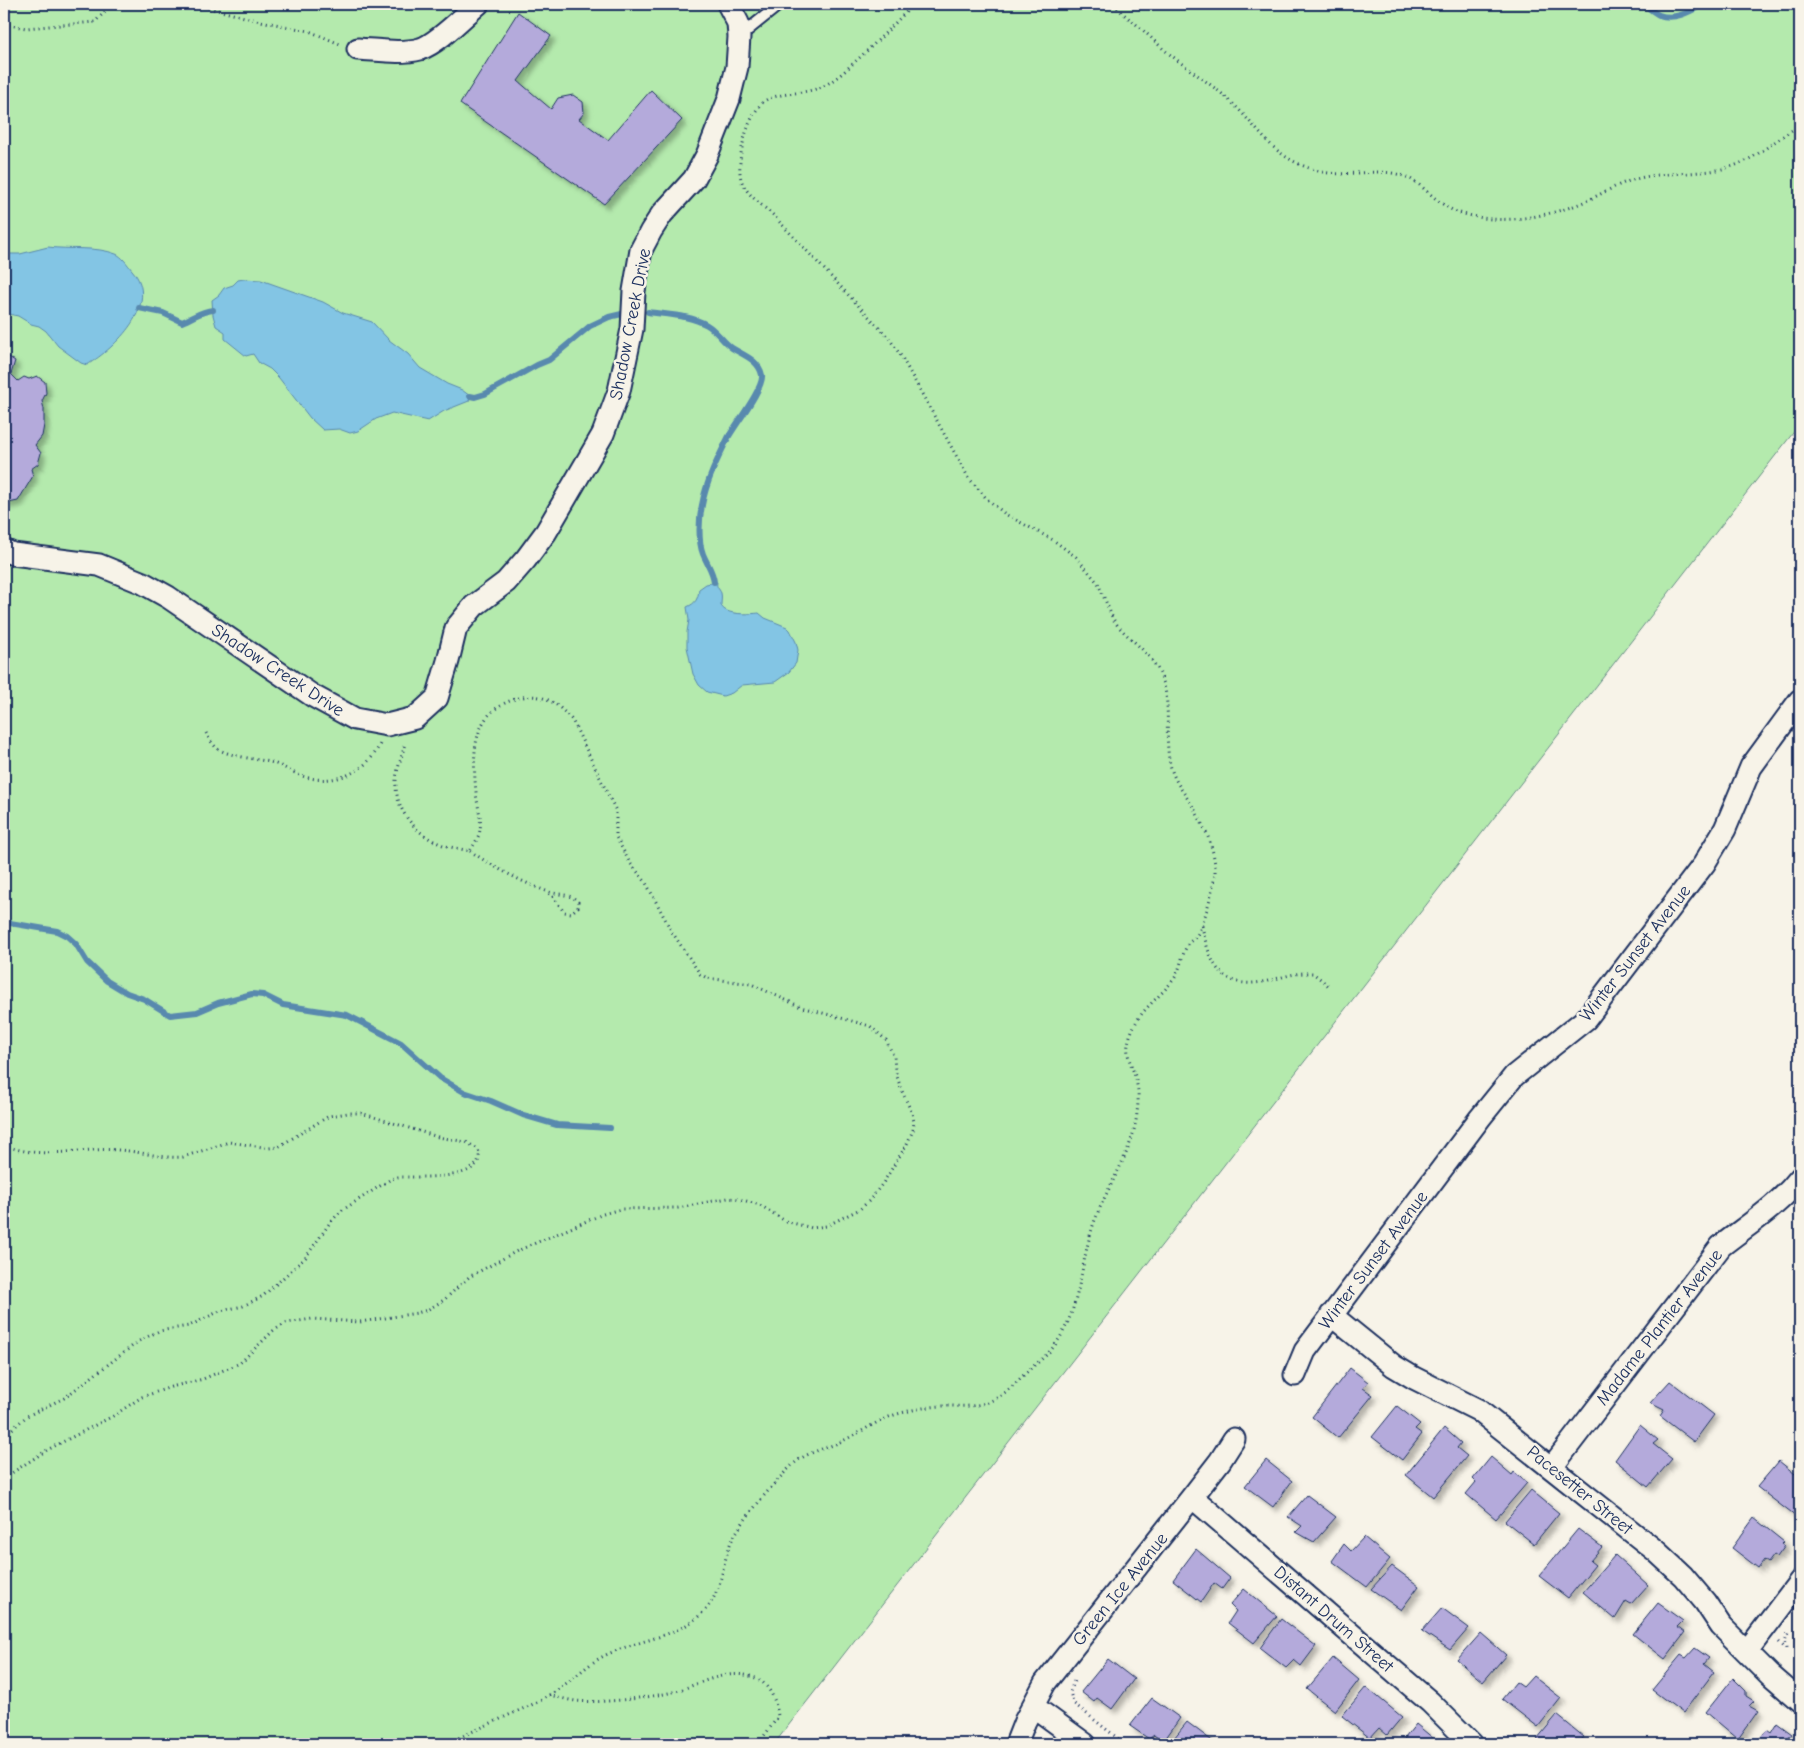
<svg xmlns="http://www.w3.org/2000/svg" width="1804" height="1748" font-family="'Comic Neue',sans-serif">
	<style>
		.green { fill: #b4eaad; stroke: #688c86 }
		.water { fill: #83c5e4; stroke: #5989ae }
		.lines { fill: none; stroke-linecap: round; stroke-linejoin: round }
		.stream { stroke: #5989ae; stroke-width: 6 }
		.building { fill: #b4aadb; stroke: #1b2f5e; filter: url(#shadow) }
		.service-casing { stroke: #1b2f5e; stroke-width: 14 }
		.minor-casing { stroke: #1b2f5e; stroke-width: 25 }
		.path { stroke: #1b2f5e; stroke-width: 3; stroke-dasharray: 1 4; stroke-linecap: butt }
		.service { stroke: #f7f3e8; stroke-width: 10 }
		.minor { stroke: #f7f3e8; stroke-width: 21 }
		.labels { text-anchor: middle; stroke-width: 5; stroke-linejoin: round; paint-order: stroke }
		.street-label { font-size: 18px; fill: #1b2f5e; stroke: #f7f3e8 }
	</style>
	<defs>
		<filter id="shadow"><feDropShadow dx="4.5" dy="4.5" stdDeviation="2.5" flood-color="#0004"/></filter>
	</defs>
	<rect width="100%" height="100%" fill="#f7f3e8"/>
	<filter id="ink" filterUnits="userSpaceOnUse"><feTurbulence type="fractalNoise" baseFrequency=".02" numOctaves="2"/><feDisplacementMap in="SourceGraphic" scale="10" xChannelSelector="R" yChannelSelector="G"/><feConvolveMatrix kernelMatrix="1 2 1 2 8 2 1 2 1" color-interpolation-filters="sRGB"/></filter>
	<g filter="url(#ink)">
		<path class="green" d="M4,4H1800V424L774,1744H4Z"/>
		<path class="water" d="M48,247C69,250 96,246 116,254C122,256 128,265 132,270C162,304 115,348 87,365L81,363L58,346L46,331L39,326L31,324L18,316L4,313V254H20Z
			M244,279L261,280L323,302L343,313L372,322L389,340L408,354L420,368L447,384L462,390L470,396L469,401L444,411L428,421L392,413L376,419L358,431L350,433L339,429L323,430L310,418L279,378L270,369L259,363L253,354L246,356L225,339V332L216,326L213,315L212,300L219,295L224,288L233,285L238,280Z
			M717,582C716,588 719,588 721,593C722,597 721,601 721,605C724,616 751,614 759,613L765,618L787,627L790,630L796,642L798,650L796,663L789,672L775,682L742,685L732,693L723,696L707,692L699,685L693,674L687,647V632L689,620L687,607C696,603 698,599 699,589L706,584Z"/>
		<g class="lines">
			<path class="stream" d="M1643,4C1648,7 1654,13 1659,15C1675,21 1691,11 1704,4
				M139,308L163,313L182,322C193,318 200,311 213,310
				M648,312C667,315 690,315 707,325C717,331 723,342 732,348C743,355 759,360 762,375C764,388 735,425 728,438C718,458 706,482 702,505C699,519 698,541 703,554C707,564 713,571 714,582
				M470,396L475,397L485,394L537,365L549,360L590,326L609,317L626,313
				M4,922L57,931L67,936L76,944L87,962L107,981L127,993L144,999L170,1015L197,1012L218,1003L252,994L263,995L283,1005L347,1015L401,1043L440,1078L464,1092L491,1101L523,1115L557,1125L610,1128"/>
		</g>
		<path class="building" d="M518,12L551,36L518,81L551,109L558,98L573,95L583,102L584,113L579,119L608,140L651,90L682,120L604,204L460,104Z
			M9,357L15,361L11,374L18,381L24,377L29,379L37,376L45,382L46,393L42,401L44,409V425L42,436L35,445L41,453L38,464L31,469L33,476L18,501L4,504V359Z
			M1350,1368L1368,1382L1363,1388L1373,1395L1338,1438L1312,1417Z
			M1670,1381L1714,1415L1694,1442L1660,1416L1664,1410L1650,1403Z
			M1397,1406L1420,1424L1415,1429L1422,1434L1402,1460L1372,1437Z
			M1640,1425L1658,1440L1653,1444L1672,1459L1648,1487L1615,1460Z
			M1444,1428L1461,1443L1457,1448L1467,1456L1433,1497L1406,1475Z
			M1491,1457L1512,1475L1514,1472L1527,1483L1496,1519L1466,1494L1476,1482L1473,1479Z
			M1266,1460L1292,1481L1273,1507L1245,1486Z
			M1779,1461L1800,1478V1520L1757,1487Z
			M1531,1490L1559,1513L1534,1544L1505,1521Z
			M1307,1495L1336,1517L1314,1542L1296,1532L1302,1526L1288,1517Z
			M1754,1518L1784,1542L1782,1544L1785,1546L1777,1557L1774,1555L1768,1563L1764,1560L1758,1568L1732,1548Z
			M1578,1529L1602,1547L1590,1561L1595,1565L1568,1598L1539,1576Z
			M1364,1537L1390,1559L1367,1587L1332,1561L1344,1544L1351,1551Z
			M1196,1549L1230,1578L1222,1589L1214,1583L1201,1602L1173,1580Z
			M1615,1555L1648,1585L1631,1604L1626,1601L1615,1619L1583,1592Z
			M1392,1566L1419,1586L1401,1610L1371,1589Z
			M1244,1589L1277,1616L1254,1643L1228,1623L1236,1611L1230,1605Z
			M1658,1603L1683,1621L1677,1627L1685,1633L1665,1659L1633,1634Z
			M1442,1608L1469,1628L1450,1650L1422,1631Z
			M1281,1619L1316,1646L1301,1666L1294,1660L1286,1668L1260,1648Z
			M1481,1633L1506,1655L1483,1682L1457,1660Z
			M1695,1648L1709,1658L1704,1664L1714,1672L1683,1713L1652,1690L1681,1655L1686,1658Z
			M1333,1658L1359,1680L1335,1711L1307,1689Z
			M1108,1659L1134,1679L1112,1709L1097,1698L1094,1702L1081,1692Z
			M1533,1676L1561,1698L1538,1727L1502,1699L1516,1682L1523,1687Z
			M1733,1678L1746,1691V1696L1754,1701L1749,1706L1758,1711L1738,1739L1706,1712Z
			M1366,1687L1402,1717L1387,1735L1379,1728L1370,1738L1342,1716Z
			M1152,1698L1180,1718L1163,1742L1154,1735L1149,1739L1130,1726Z
			M1557,1715L1584,1737L1578,1744H1543L1537,1739Z
			M1187,1722L1215,1743L1214,1744H1169Z
			M1777,1723L1792,1734L1788,1739L1795,1744H1755L1767,1730L1771,1733Z
			M1416,1724L1440,1744H1403L1401,1743Z"/>
		<g class="lines">
			<defs>
				<path id="service" d="M739,37L780,4"/>
				<path id="minor" d="M358,49C378,50 401,54 420,49C437,44 464,16 478,4
					M4,550L13,554L99,565L143,583L168,597L313,696L355,719L387,725L415,718L437,698L448,661L456,628L474,606L506,582L526,559L546,532L603,434L619,391L632,329L634,291L641,250L651,231L662,214L694,179L707,155L729,99L737,67L739,37L738,23L728,4
					M1331,1315L1394,1366L1414,1378L1478,1410L1656,1551L1683,1576L1705,1602L1721,1626L1770,1675L1800,1701
					M1295,1375L1305,1351L1480,1118L1514,1076L1586,1019L1704,864L1725,829L1751,767L1800,700
					M1552,1467L1721,1246C1749,1224 1778,1206 1800,1178
					M1192,1497L1430,1702L1472,1744
					M1747,1651L1800,1581
					M1033,1706L1085,1744
					M1016,1744L1025,1721L1045,1683L1192,1497L1220,1461L1234,1439"/>
			</defs>
			<use href="#service" class="service-casing"/>
			<use href="#minor" class="minor-casing"/>
			<path class="path" d="M194,4L256,20L309,31L340,44
				M1114,4C1120,12 1129,18 1137,25C1149,35 1160,47 1172,56C1191,71 1211,84 1228,99C1260,128 1269,156 1315,170C1342,179 1370,168 1397,174C1418,178 1431,198 1449,208C1458,214 1472,216 1483,218C1514,223 1557,214 1586,201C1604,193 1621,182 1640,178C1673,170 1709,177 1741,163C1762,154 1779,136 1800,126
				M4,24L26,28L95,22L112,4
				M206,733C209,739 213,745 218,749C229,756 256,759 270,762C281,765 291,772 302,776C333,786 366,774 380,744
				M470,851C494,867 519,881 546,891C556,895 571,893 578,902V907L571,913L564,912L554,898L546,891
				M1202,926C1211,969 1223,992 1272,980C1286,976 1298,972 1313,973L1330,987
				M4,1145C44,1161 77,1147 118,1150C140,1151 162,1159 183,1157L229,1142L269,1148L278,1147L329,1116L348,1113H361L438,1137L466,1142L478,1149C489,1183 417,1176 398,1177L391,1179L341,1211L329,1224L306,1257L263,1296L243,1306L220,1311L189,1326L159,1331L139,1341L64,1398L27,1416L4,1436
				M4,1478L47,1450L113,1416L142,1397L171,1387L203,1379L240,1363L273,1331L286,1323L312,1319L360,1322L417,1313L427,1310L444,1300L469,1277L517,1251L603,1214L621,1209L678,1208L728,1198L739,1199L760,1205L785,1221L812,1228L826,1226L860,1209L869,1201L883,1183L907,1144L913,1130L914,1122L912,1113L901,1089L895,1070L894,1057L886,1040L870,1026L801,1007L751,984L707,978L700,974L672,932L645,881L630,863L616,837V811L572,720C558,704 544,693 523,697C472,708 472,749 476,792C477,805 482,818 480,830C479,837 474,845 470,851C462,849 452,848 443,845C416,835 394,810 396,780C397,767 403,755 405,742
				M1779,1642L1786,1649L1785,1641L1788,1633
				M1074,1681L1070,1692L1073,1703L1125,1744
				M549,1695C569,1684 583,1667 602,1657C635,1639 680,1639 706,1609C722,1591 722,1564 731,1542C739,1524 784,1469 800,1459C812,1451 827,1448 840,1442C863,1432 881,1417 905,1412C919,1408 934,1406 948,1406C958,1406 968,1407 977,1405C1001,1401 1014,1384 1030,1369C1037,1363 1045,1357 1051,1350C1082,1313 1079,1263 1095,1220C1108,1184 1133,1153 1137,1113C1138,1104 1139,1094 1137,1085C1134,1065 1123,1058 1130,1036C1139,1009 1158,1000 1174,979C1181,969 1181,956 1187,946C1191,939 1192,942 1197,935C1204,925 1214,886 1215,873C1216,850 1204,825 1192,805C1184,793 1175,782 1171,768C1162,735 1175,699 1157,668C1148,652 1131,640 1118,626L1113,619L1098,583L1076,557L1053,540L1005,514L986,498L968,477L901,356L889,338L773,215C762,205 748,196 742,182C734,163 749,107 768,99C787,91 809,95 827,84C838,78 848,68 857,60C877,42 895,23 914,4
				M4,1739L13,1744
				M445,1744L540,1701L549,1695C558,1697 567,1700 576,1701C604,1703 636,1699 664,1694C693,1689 722,1667 753,1677C769,1682 777,1702 778,1717L758,1744"/>
			<use href="#service" class="service"/>
			<use href="#minor" class="minor"/>
		</g>
	</g>
	<g class="labels">
		<g class="street-label">
			<text transform="translate(630 324) rotate(-79)" y="6">Shadow Creek Drive</text>
			<text transform="translate(278 670) rotate(33)" y="6">Shadow Creek Drive</text>
			<text transform="translate(1635 953) rotate(-52)" y="6">Winter Sunset Avenue</text>
			<text transform="translate(1373 1260) rotate(-53)" y="6">Winter Sunset Avenue</text>
			<text transform="translate(1659 1327) rotate(-52)" y="6">Madame Plantier Avenue</text>
			<text transform="translate(1580 1490) rotate(39)" y="6">Pacesetter Street</text>
			<text transform="translate(1120 1589) rotate(-51)" y="6">Green Ice Avenue</text>
			<text transform="translate(1334 1619) rotate(41)" y="6">Distant Drum Street</text>
		</g>
	</g>
	<rect width="1804" height="1748" fill="none" stroke="#f7f3e8" stroke-width="20"/>
	<rect x="10" y="10" width="1784" height="1728" fill="none" stroke="#1b2f5e" stroke-width="2" filter="url(#ink)"/>
</svg>
